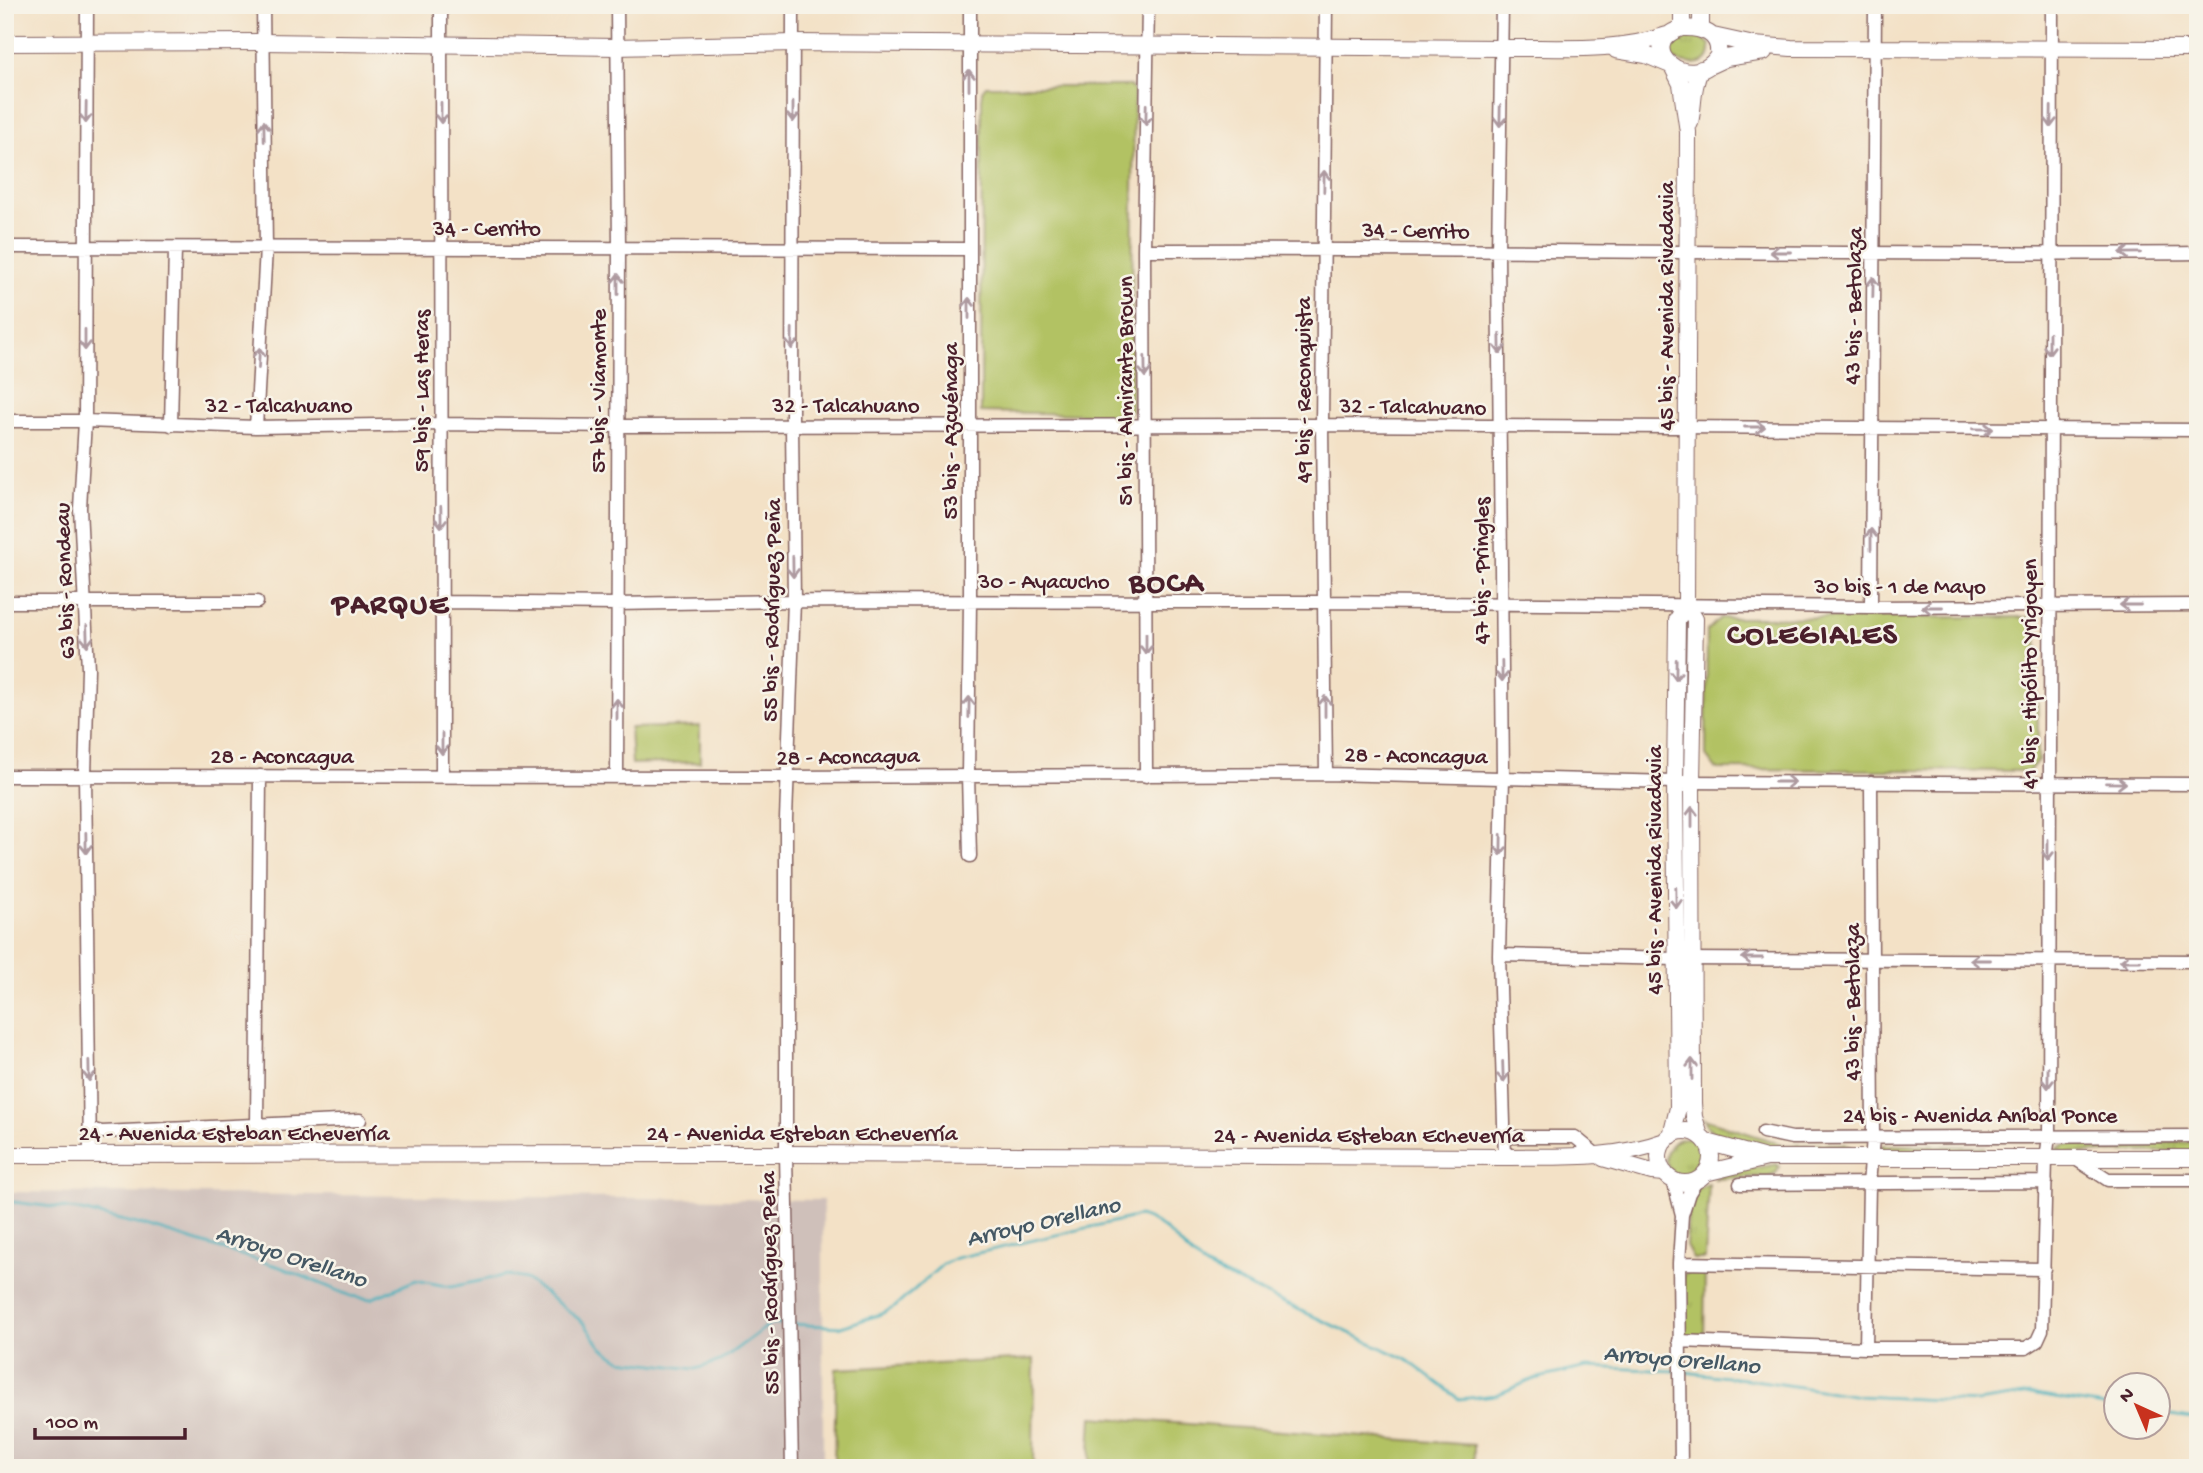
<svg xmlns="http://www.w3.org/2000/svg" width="2203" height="1473" font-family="'Gochi Hand',sans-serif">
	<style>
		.industrial { fill: #cfc0ba }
		.grass { fill: url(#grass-tufts); stroke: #7e7048; stroke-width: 2 }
		.green { fill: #b2c264; stroke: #7e7048; stroke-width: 2 }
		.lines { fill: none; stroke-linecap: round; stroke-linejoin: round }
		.stream { stroke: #3dadba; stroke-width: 2.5 }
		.street-casing { stroke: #856361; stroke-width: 15 }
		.secondary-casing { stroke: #856361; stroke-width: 18 }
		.street { stroke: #fff; stroke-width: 12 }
		.secondary { stroke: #fff; stroke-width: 16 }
		.oneway { stroke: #ae9aa0 }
		.labels { text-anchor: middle; stroke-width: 5; stroke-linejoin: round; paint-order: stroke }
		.street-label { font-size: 23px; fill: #4a1f2b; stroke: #f7f3e8 }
		.water-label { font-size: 24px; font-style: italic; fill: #455864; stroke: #f7f3e8 }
		.district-label { font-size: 30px; font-weight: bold; letter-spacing: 2px; fill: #4a1f2b; stroke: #f7f3e8 }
	</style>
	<defs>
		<pattern id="grass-tufts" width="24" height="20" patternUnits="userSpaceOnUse" patternTransform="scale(1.75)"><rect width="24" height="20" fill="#b2c264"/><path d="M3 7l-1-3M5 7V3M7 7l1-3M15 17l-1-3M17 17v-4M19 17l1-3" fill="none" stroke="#9ba657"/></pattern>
	</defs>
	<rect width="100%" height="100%" fill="#f7f3e8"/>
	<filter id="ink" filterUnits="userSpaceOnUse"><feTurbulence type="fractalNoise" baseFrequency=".0143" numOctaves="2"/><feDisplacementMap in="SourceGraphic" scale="14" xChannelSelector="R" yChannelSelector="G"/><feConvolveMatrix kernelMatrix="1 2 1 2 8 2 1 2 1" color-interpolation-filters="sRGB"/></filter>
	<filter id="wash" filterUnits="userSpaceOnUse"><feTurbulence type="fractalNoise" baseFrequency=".00686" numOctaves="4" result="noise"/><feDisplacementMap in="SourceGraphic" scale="28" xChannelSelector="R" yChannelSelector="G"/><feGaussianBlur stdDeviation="1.57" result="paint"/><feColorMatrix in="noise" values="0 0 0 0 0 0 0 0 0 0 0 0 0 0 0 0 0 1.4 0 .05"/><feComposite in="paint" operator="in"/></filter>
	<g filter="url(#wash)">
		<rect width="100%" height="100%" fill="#f3e1c6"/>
		<path class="industrial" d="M5,1192L823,1200V1468H5Z"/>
		<path class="grass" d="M1681,34H1699L1710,45C1712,69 1690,65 1674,60L1667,47Z
			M1704,1119L1784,1145L1845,1144L1851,1147L1843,1152L1765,1153L1717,1137L1707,1126Z
			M1666 1158a20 20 0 1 1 40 0a20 20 0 1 1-40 0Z
			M2198,1142V1151L2064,1153L2056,1149L2066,1144Z
			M1882,1145L1985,1147L1983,1153L1881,1152Z
			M1777,1164L1780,1167L1776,1173L1768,1176L1714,1179L1723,1174Z
			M1709,1184L1705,1259H1693L1686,1246L1688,1211L1692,1196L1698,1188Z
			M1705,1270L1704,1341L1684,1340L1683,1276L1690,1271Z"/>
		<path class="green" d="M986,86H1130L1134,91L1131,410L1126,415L981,412L982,91Z
			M2031,617L2037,622L2038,760L2029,771L1716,769L1706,756L1707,631L1720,618Z
			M700,726V762L632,764L630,728Z
			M1034,1359L1033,1468H834L836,1369Z
			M1092,1417L1474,1445V1468H1089Z"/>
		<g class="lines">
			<path class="stream" d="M5,1201L77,1210L146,1226L280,1267L351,1296L371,1299L416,1280L451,1287L507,1275L526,1279L584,1323L601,1347L621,1360L696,1369L720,1361L770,1324H786
				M792,1324L841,1327L881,1314L895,1307L943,1264L956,1258L1139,1216C1167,1223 1183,1251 1206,1267L1406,1359L1459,1399L1496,1395L1534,1379L1587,1367L1675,1371
				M1685,1372L1761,1381L1859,1396L1978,1402L2030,1394L2116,1408
				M2158,1413L2198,1419"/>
		</g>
	</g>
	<g filter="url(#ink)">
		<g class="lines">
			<defs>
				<path id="street" d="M87,5L85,421L80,508L88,669L85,775L90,1154
					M441,5L442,776
					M617,5L619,249L617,777
					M970,5V601L968,775L970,856
					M1502,5L1498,251L1503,777L1499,955L1505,1157
					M5,247L969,249
					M1144,250C1495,248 1846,256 2198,253
					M5,421H85L256,427L440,424L618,426L1322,425L2198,430
					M171,425L175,249
					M256,427L266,248L263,5
					M5,602H257
					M443,602L616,604L794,601L1325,602L1871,607L2198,605
					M1871,607L1875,5
					M1326,774L1322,425L1326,5
					M5,776L788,777L1326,774L1675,782L2198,784
					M1146,776L1144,250L1148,5
					M1499,955L1677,959L2198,961
					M257,1125L260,776
					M90,1129L102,1132L360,1120
					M1763,1132L1792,1138L2198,1136
					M1506,1137H1575L1598,1156
					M2074,1158L2108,1180H2198
					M1673,1180L1682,1215
					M1740,1184L2046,1182
					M1679,1263L2044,1269
					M1679,1341L1866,1348H2026L2037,1341L2042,1330L2046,1158L2049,1137L2052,5
					M1866,1348L1869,1184L1873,1138L1871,782
					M792,1468L786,1154V819L794,601L792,425L793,5
					M1681,1468L1679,1263L1682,1215L1689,1193L1697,1180"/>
				<path id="secondary" d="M1701,5V29
					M1682,28C1701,27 1721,33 1718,56C1690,98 1630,45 1682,28Z
					M1682,28V5
					M1713,36L1754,45L1791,48L2198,49
					M5,43L263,42L616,47L793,43L1501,48C1555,47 1616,53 1667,35
					M1616,50L1646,55L1668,64
					M1711,65L1726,58L1764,52
					M1673,68L1681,84L1688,132L1686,605L1695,619L1692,782L1693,1103L1694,1117L1700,1136
					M1690,123C1694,105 1692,86 1701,69
					M1659 1157a26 26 0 1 1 52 0a26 26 0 1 1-52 0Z
					M1671,1136L1678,1108L1675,782L1677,620L1686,605
					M1707,1142L1762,1157
					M5,1155L786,1154L1505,1157C1559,1156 1613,1160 1665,1141
					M1603,1158L1652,1172L1665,1173
					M1705,1173L1767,1158H2198"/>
			</defs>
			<use href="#street" class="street-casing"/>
			<use href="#secondary" class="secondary-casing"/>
			<use href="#street" class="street"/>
			<use href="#secondary" class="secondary"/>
		</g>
		<defs><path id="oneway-shaft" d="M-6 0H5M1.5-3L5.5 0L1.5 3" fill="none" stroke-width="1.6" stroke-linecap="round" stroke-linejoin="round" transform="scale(1.75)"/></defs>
		<g class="oneway">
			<use href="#oneway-shaft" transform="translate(969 80) rotate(-90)"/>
			<use href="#oneway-shaft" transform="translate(793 112) rotate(90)"/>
			<use href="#oneway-shaft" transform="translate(86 113) rotate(91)"/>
			<use href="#oneway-shaft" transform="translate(441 113) rotate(90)"/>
			<use href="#oneway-shaft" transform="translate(1146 115) rotate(91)"/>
			<use href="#oneway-shaft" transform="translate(1500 116) rotate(91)"/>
			<use href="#oneway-shaft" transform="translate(2051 117) rotate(91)"/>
			<use href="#oneway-shaft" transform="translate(264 131) rotate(-91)"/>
			<use href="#oneway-shaft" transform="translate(1324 181) rotate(-89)"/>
			<use href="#oneway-shaft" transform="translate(1780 252) rotate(-180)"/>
			<use href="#oneway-shaft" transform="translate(2130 253) rotate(179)"/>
			<use href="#oneway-shaft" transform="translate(618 284) rotate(-90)"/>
			<use href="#oneway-shaft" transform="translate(1873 287) rotate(-89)"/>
			<use href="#oneway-shaft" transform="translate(969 308) rotate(-90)"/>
			<use href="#oneway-shaft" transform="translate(792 339) rotate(91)"/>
			<use href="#oneway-shaft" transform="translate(85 340) rotate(90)"/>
			<use href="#oneway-shaft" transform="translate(1500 344) rotate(89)"/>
			<use href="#oneway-shaft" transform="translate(2049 344) rotate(90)"/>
			<use href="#oneway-shaft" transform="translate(259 358) rotate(-87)"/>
			<use href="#oneway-shaft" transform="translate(1145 367) rotate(89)"/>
			<use href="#oneway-shaft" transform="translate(1755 427)"/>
			<use href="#oneway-shaft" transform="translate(1983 429) rotate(1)"/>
			<use href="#oneway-shaft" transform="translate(441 517) rotate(89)"/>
			<use href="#oneway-shaft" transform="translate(1871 539) rotate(-90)"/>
			<use href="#oneway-shaft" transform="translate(793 567) rotate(89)"/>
			<use href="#oneway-shaft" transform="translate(2130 605) rotate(180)"/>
			<use href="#oneway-shaft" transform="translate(1932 607) rotate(180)"/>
			<use href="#oneway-shaft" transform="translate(87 636) rotate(88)"/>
			<use href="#oneway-shaft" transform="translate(1146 644) rotate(90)"/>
			<use href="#oneway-shaft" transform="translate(1676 670) rotate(91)"/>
			<use href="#oneway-shaft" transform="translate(1502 671) rotate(89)"/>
			<use href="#oneway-shaft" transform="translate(1325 706) rotate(-90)"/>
			<use href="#oneway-shaft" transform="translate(969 707) rotate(-89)"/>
			<use href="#oneway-shaft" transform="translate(617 709) rotate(-90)"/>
			<use href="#oneway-shaft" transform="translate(442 744) rotate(90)"/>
			<use href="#oneway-shaft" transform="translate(1785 782)"/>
			<use href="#oneway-shaft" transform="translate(2116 783) rotate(1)"/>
			<use href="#oneway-shaft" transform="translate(1692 817) rotate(-90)"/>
			<use href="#oneway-shaft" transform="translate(86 843) rotate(89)"/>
			<use href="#oneway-shaft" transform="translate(1501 845) rotate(91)"/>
			<use href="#oneway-shaft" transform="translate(2048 850) rotate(90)"/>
			<use href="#oneway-shaft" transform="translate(1676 898) rotate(89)"/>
			<use href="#oneway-shaft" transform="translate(1752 958) rotate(-180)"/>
			<use href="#oneway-shaft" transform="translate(1980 960) rotate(-180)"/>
			<use href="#oneway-shaft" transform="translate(2130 961) rotate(-180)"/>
			<use href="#oneway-shaft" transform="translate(1692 1069) rotate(-90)"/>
			<use href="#oneway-shaft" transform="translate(89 1071) rotate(89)"/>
			<use href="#oneway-shaft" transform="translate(1503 1072) rotate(88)"/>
			<use href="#oneway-shaft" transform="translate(2048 1078) rotate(90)"/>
		</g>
	</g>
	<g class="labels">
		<g class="street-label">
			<text x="487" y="235">34 - Cerrito</text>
			<text transform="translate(1416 229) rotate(1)" y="8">34 - Cerrito</text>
			<text transform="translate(1665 306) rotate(-90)" y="8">45 bis - Avenida Rivadavia</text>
			<text transform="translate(1852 306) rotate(-89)" y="8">43 bis - Betolaza</text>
			<text transform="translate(1302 390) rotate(-90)" y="8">49 bis - Reconquista</text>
			<text transform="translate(420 391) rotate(-90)" y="8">59 bis - Las Heras</text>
			<text transform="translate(597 391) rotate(-90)" y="8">57 bis - Viamonte</text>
			<text transform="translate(1124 391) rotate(-90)" y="8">51 bis - Almirante Brown</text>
			<text x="279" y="412">32 - Talcahuano</text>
			<text x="846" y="412">32 - Talcahuano</text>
			<text transform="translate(1413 405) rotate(1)" y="8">32 - Talcahuano</text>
			<text transform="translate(949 431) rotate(-90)" y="8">53 bis - Azcuénaga</text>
			<text transform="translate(1480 571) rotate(-90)" y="8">47 bis - Pringles</text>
			<text x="1044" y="588">30 - Ayacucho</text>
			<text transform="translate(63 581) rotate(-92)" y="8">63 bis - Rondeau</text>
			<text x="1900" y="593">30 bis - 1 de Mayo</text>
			<text transform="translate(770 610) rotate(-89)" y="8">55 bis - Rodríguez Peña</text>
			<text transform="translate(2028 674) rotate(-90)" y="8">41 bis - Hipólito Yrigoyen</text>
			<text transform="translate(1416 754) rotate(1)" y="8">28 - Aconcagua</text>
			<text x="282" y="763">28 - Aconcagua</text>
			<text transform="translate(848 755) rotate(-1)" y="8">28 - Aconcagua</text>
			<text transform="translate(1653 870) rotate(-90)" y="8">45 bis - Avenida Rivadavia</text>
			<text transform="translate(1851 1002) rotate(-90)" y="8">43 bis - Betolaza</text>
			<text x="1980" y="1122">24 bis - Avenida Aníbal Ponce</text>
			<text x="234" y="1140">24 - Avenida Esteban Echeverría</text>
			<text x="802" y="1140">24 - Avenida Esteban Echeverría</text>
			<text x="1369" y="1142">24 - Avenida Esteban Echeverría</text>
			<text transform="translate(768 1283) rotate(-91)" y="8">55 bis - Rodríguez Peña</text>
		</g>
		<g class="water-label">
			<text transform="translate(1043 1220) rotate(-13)" y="8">Arroyo Orellano</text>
			<text transform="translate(292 1255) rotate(18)" y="8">Arroyo Orellano</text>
			<text transform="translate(1682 1358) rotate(5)" y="8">Arroyo Orellano</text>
		</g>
		<g class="district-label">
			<text x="1167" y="591">BOCA</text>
			<text x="391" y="613">PARQUE</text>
			<text x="1813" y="643">COLEGIALES</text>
		</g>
	</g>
	<rect width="2203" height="1473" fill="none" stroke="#f7f3e8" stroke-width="28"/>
	<g transform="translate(2137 1406) rotate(316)"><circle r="33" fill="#f7f3e8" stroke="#b29e9c" stroke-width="2"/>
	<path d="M0-5L12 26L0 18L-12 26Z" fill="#c8321e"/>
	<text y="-10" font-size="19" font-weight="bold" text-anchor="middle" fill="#4a1f2b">N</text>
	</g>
	<path d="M35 1428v10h150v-10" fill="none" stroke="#4a1f2b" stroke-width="3.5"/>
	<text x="46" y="1428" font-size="21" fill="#4a1f2b" stroke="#f7f3e8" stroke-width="5" paint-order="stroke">100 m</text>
</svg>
